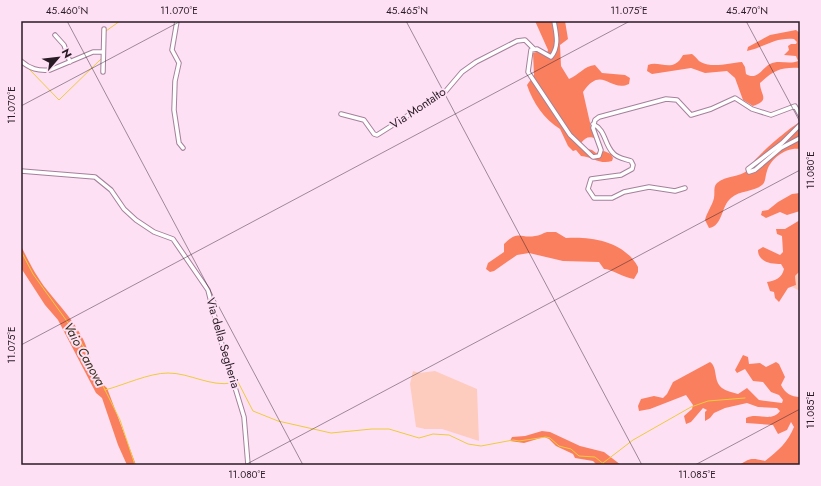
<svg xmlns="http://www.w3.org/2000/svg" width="821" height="486" font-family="Jost,sans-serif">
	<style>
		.green { fill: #feccbe }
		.forest { fill: #fa7f5e }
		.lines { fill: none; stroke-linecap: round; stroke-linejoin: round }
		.stream { stroke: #edcc3a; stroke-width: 1 }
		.minor-casing { stroke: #a3819a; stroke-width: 5.5 }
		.minor { stroke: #fff; stroke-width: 3.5 }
		.ticks { fill: none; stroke: #291b25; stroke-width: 1; stroke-opacity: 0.45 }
		.labels { text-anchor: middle; stroke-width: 4; stroke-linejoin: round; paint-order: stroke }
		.street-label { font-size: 12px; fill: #291b25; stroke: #fee0f5 }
		.water-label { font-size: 13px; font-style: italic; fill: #342f18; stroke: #fee0f5 }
		.neatline { fill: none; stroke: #291b25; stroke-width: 1.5 }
		.ticks-label { font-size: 10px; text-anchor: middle; fill: #291b25 }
	</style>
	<rect width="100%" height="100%" fill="#fee0f5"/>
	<path class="green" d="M800,271V291L792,287L796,285L795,276Z
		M413,371L419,373L435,371L477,389L479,441L442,429H425L416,427L410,384Z"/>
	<path class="forest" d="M535,21H565L568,39L560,45L561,66L569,79C579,75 584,66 595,65L602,73L625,75L630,78L629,84C610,93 602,64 583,92L591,127L597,139C589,136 586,137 581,143L584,148L592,150L596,153L604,151L611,154L613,158L612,161C600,165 593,157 581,156L576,150L573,151L568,146L560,129C544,119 533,103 527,85L534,75L533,53L540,51L546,56L548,50Z
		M796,30L800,33V68C781,67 774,70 760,83C760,95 771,100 753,106L743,100L735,78L727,71L705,73L691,68L652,74L647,71L648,65C660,60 673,74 683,55L692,54C695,56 697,59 699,61C711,69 729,63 742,62L745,67L746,74C757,81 762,68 770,64C779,59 788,65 798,61L796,56L784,55L789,50L788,46L791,44H796L797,42L794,39C775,37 765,47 747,51L748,47L770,35Z
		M800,122V149C786,147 771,158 767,171C765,176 766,182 762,185C754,192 740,190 731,198C721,206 723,226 709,228L705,220C707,212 712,206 714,198C715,192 713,187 717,183C726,175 739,178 748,170C752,168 752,163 755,160C764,150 789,128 800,122Z
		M800,193V211L787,215L780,212L766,218L761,215L762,211L768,210L778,202L792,194Z
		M800,220V271L795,276L796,285L788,288L779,302L775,298L774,292L770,291L767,282C775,281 782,278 784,269L781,264C771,264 758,262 758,250L763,247L780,255L783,252L782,236L777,234L776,229H785Z
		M547,232H556L566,238C592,236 625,242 638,267V272L634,279C624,278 610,268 604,269L599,262L563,261L529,253L517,255L494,271L490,272L486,269L488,263L504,252V244C519,229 520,239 535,236C539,236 543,233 547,232Z
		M21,246C29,262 36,276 47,290C60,306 74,321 83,339C90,353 95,379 107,388L136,465H127L118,445L102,398L96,393L58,320L45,305L21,268Z
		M743,355L748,357L749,364L760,363L766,367L776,362L779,364L785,377L781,385C785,393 791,397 800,397V465H739C751,458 751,458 765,461C778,451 788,442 794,427L791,422L787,430L778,434L773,425L746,423V418C758,412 771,423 780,411L777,408L758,407L747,403L725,408L714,413L710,418L705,421V412L707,410L703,408L691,422L686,424L684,416L692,409L693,405L686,395L650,409L639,411L638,406L641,399L654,396L663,398L667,394L673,382L710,362C718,367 713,381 722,388C726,391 732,392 738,394L747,388L759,400L782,403L783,400L779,395L771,392L763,382L753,381L745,369L737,373L735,370Z
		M542,431L550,432L580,446L604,452L621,465H597L593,461L575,458L573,454L556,446L549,439L544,437L524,443L510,441L512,437L525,436Z"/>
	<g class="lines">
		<path class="stream" d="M106,31L120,21
			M21,64L28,68L59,100L101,59
			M21,251L33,274L79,338L120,420L135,465
			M235,382H238L253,411L278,421L331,433L372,429H389L419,438L433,434L449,435L468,444L481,446L513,440L519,441L546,437L550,438L559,446L571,449L579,456L595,457L605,465
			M105,390C124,385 149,373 168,373C190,373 210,387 232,383
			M603,463L633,440L691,407L708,401L745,398"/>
		<defs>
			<path id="minor" d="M177,21L172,50L179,63L175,81L174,110L179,143L183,148
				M554,21C556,33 560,46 551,57L537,49L531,50L528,72L570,135L593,157L599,156L601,150L593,128L595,120L599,117L666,99L677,100L691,115L711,109L735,98L752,109L771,115L795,106L800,115
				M55,35L64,45L70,62
				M21,61C30,69 38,71 50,70L93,52H103
				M103,72L104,29
				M341,114L364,120L374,134L377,135L445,92L462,72L476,62L517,41L525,40L534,49
				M593,124C606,130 604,144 613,153C617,158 625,159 631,161L633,165L632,169L621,175L591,179L588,189L594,198H612L624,192L649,187L675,191L685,188
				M800,125L782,143L748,169L749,172L755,170L781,148L800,138
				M21,171L95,177L111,190L124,209L136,220L154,232L173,239L208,290L220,338L244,417L248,465"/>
		</defs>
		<use href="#minor" class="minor-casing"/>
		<use href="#minor" class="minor"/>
	</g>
	<path class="ticks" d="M67,21L303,465M406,21L642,465M746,21L800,122M21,106L181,21M21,345L630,21M245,465L800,170M695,465L800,409"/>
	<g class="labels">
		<g class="street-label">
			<text transform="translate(418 108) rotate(-34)" y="4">Via Montalto</text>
			<text transform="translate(223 343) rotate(74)" y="4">Via della Segheria</text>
		</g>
		<g class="water-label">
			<text transform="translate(85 354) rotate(61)" y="5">Vaio Canova</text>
		</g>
	</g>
	<rect width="821" height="486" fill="none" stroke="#fee0f5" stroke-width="44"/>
	<g transform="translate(58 58) rotate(62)" stroke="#fee0f5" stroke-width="3" paint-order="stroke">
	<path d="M0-3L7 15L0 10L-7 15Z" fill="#291b25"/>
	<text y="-6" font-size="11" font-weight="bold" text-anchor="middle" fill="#291b25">N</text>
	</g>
	<rect x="22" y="22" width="777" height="442" class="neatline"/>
	<g class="ticks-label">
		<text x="67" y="14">45.460°N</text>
		<text x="179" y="14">11.070°E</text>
		<text x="407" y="14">45.465°N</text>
		<text x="629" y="14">11.075°E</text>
		<text x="747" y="14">45.470°N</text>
		<text transform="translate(11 105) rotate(-90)" y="4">11.070°E</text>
		<text transform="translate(810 170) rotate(-90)" y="4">11.080°E</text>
		<text transform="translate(11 345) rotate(-90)" y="4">11.075°E</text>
		<text transform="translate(810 410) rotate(-90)" y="4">11.085°E</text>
		<text x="247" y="478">11.080°E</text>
		<text x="697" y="478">11.085°E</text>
	</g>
</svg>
